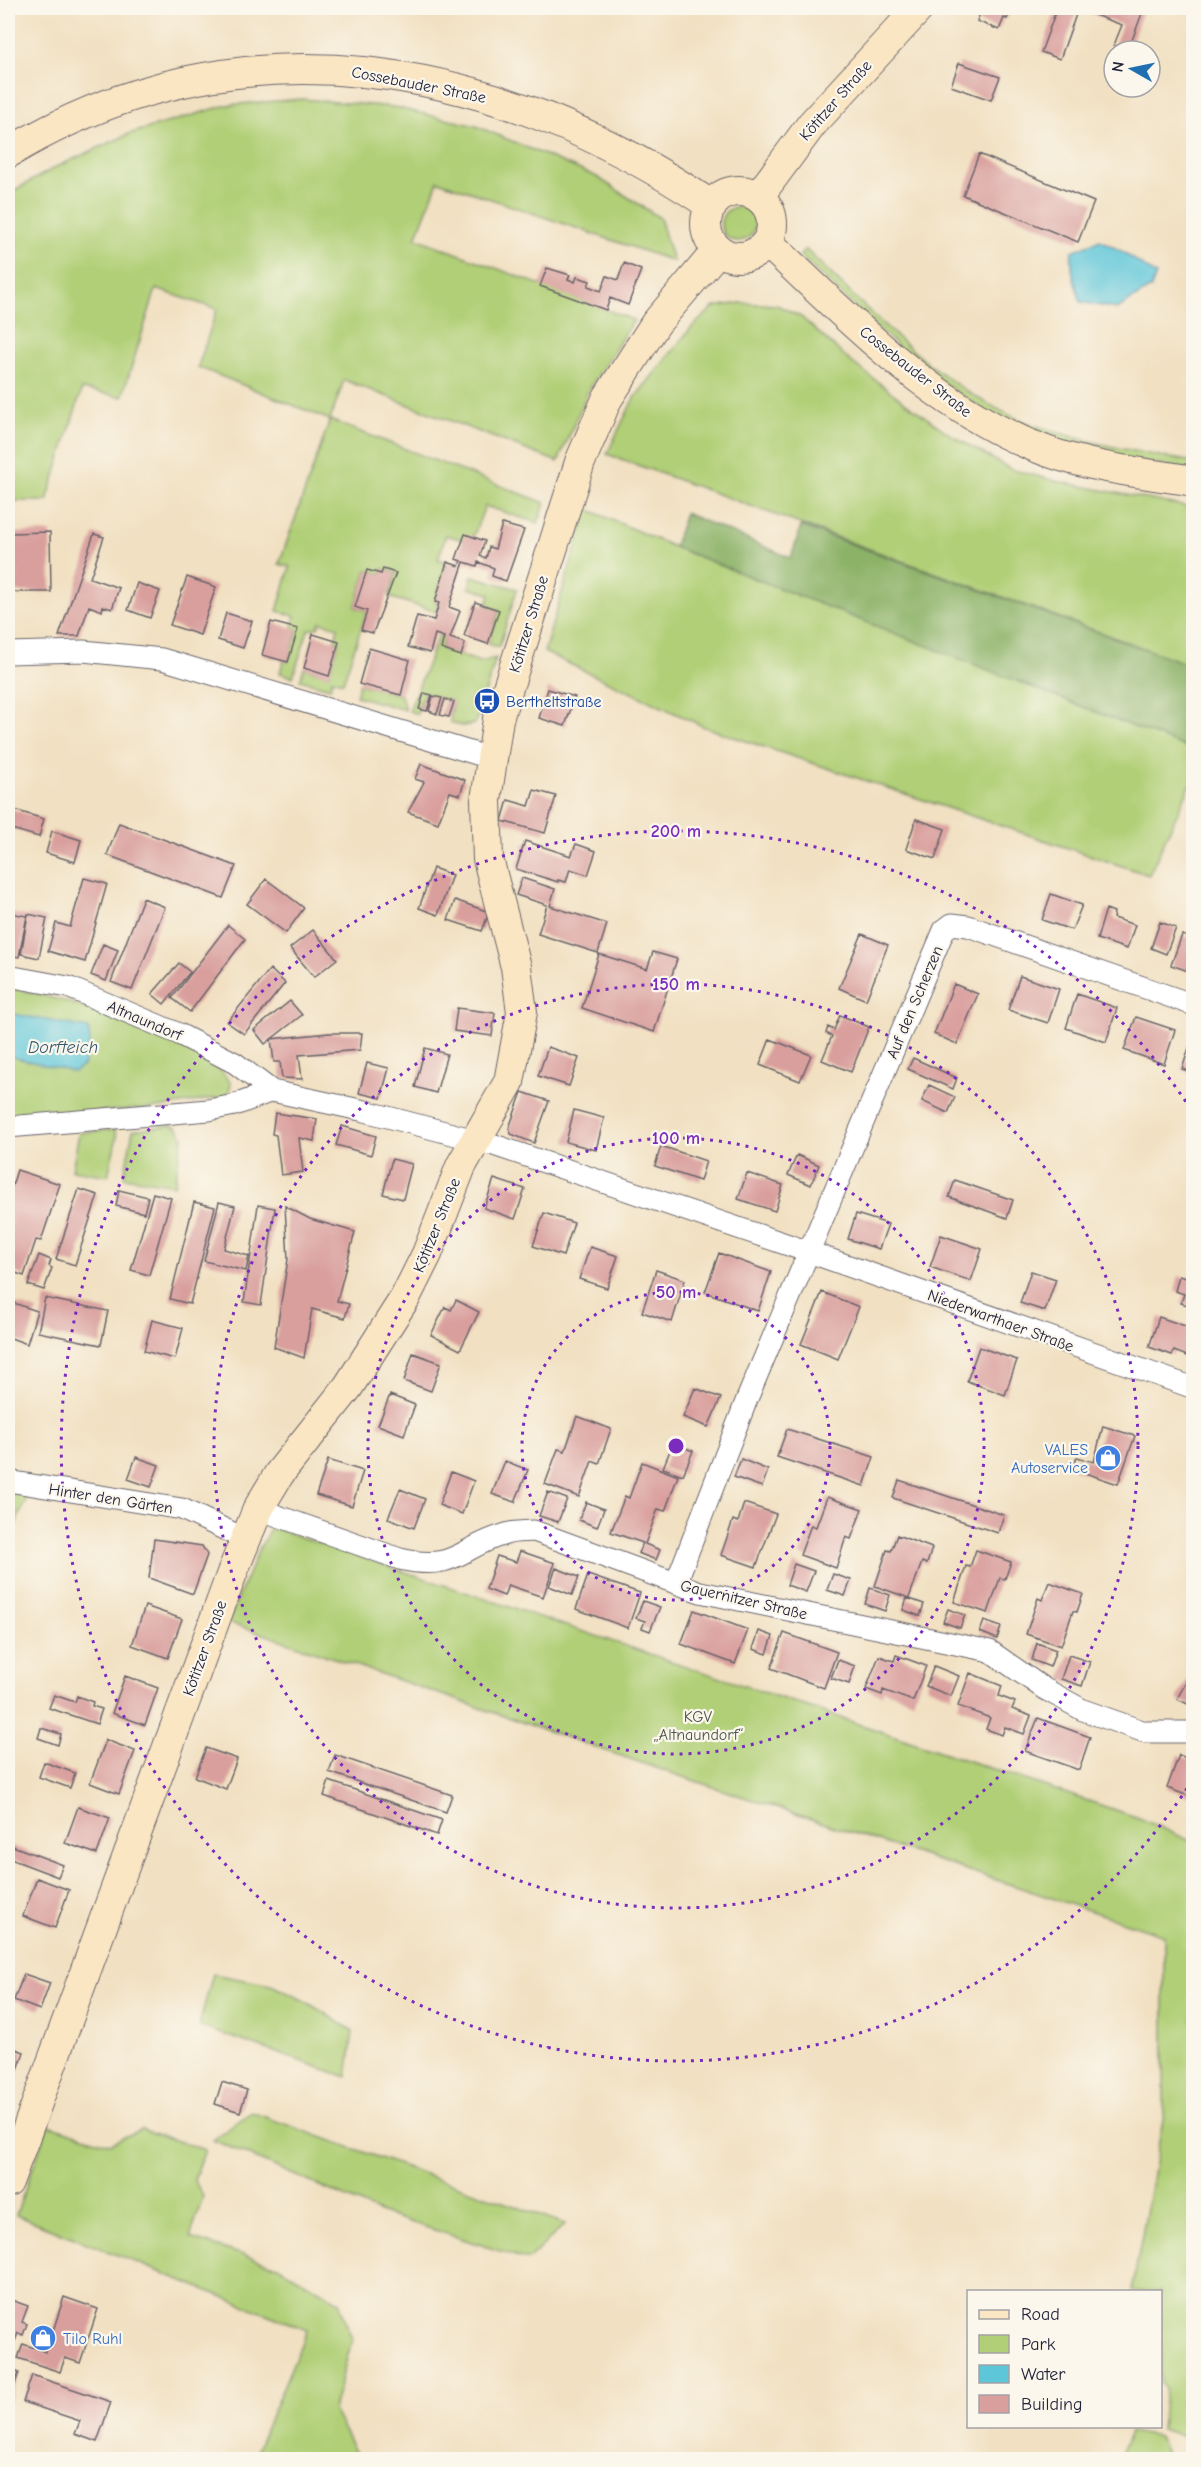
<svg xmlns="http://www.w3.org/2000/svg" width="1201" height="2467" font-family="'Comic Neue',sans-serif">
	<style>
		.green { fill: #b0cf76; stroke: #697858; stroke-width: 1.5 }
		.forest { fill: #8cb267; stroke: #576a51; stroke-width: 1.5 }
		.water { fill: #5dc6d9; stroke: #40748a; stroke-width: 1.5 }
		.building { fill: #d99f9d }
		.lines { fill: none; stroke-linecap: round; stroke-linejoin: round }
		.street-casing { stroke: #6a646a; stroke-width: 23 }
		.secondary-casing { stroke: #6a646a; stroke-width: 32 }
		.street { stroke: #fff; stroke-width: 21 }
		.secondary { stroke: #fbe6c4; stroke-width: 30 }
		.ring { fill: none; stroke: #7b2cbf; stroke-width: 3; stroke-dasharray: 3 6 }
		.labels { text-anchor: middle; stroke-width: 4.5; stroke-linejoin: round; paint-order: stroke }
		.street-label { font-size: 16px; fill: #22223b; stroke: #fbf7ec }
		.transit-label { font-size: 16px; fill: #164399; stroke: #fbf7ec; text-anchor: start }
		.shop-label { font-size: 16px; fill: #366cbe; stroke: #fbf7ec; text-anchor: end }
		.park-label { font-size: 16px; fill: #4d564d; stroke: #fbf7ec }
		.water-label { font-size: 18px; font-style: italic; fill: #375b72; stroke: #fbf7ec }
		.centre { fill: #7b2cbf; stroke: #fbf7ec; stroke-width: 3 }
		.ring-label { font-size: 18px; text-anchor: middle; font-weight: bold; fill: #7b2cbf; stroke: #fbf7ec; stroke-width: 4.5; stroke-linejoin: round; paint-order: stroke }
	</style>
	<rect width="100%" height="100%" fill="#fbf7ec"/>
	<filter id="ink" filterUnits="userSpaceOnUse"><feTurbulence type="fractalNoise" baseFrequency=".0167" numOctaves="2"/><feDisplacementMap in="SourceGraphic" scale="12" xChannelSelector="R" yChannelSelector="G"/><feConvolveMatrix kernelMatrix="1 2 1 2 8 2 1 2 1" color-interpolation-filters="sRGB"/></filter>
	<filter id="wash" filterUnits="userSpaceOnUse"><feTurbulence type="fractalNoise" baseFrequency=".008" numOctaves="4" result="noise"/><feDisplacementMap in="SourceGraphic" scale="24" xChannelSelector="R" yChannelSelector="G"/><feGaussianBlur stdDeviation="1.35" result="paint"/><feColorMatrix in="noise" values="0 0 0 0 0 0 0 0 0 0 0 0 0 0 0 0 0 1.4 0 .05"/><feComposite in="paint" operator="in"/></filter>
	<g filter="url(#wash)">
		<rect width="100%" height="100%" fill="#f1e0c1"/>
		<path class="green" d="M302,99L394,107L476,126L597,177L660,218L673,261L438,181L416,238L634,320L589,389L558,462L344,380L330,420L545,503L538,523L485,506L473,537L463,540L446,535L438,559L447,562L435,602L439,603L437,612L389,597L396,573L383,569L381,574L367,570L355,607L367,611L343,682L332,679L330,688L300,680L304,668L329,675L339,642L335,641L338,627L320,622L318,627L308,630L293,677L280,673L283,661L288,662L298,630L292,627L295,616L277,611L290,567L279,564L330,420L198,367L217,309L156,289L122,397L82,389L47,501H8V194L56,167L129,134L227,105Z
			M721 224a17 17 0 1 1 34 0a17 17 0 1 1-34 0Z
			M805,249C875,315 948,398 1043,428C1092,444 1143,453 1193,462V470C1126,460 1052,449 993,415C920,373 861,312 800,256Z
			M740,303L777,305L801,317L850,361L902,400L951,435L1010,469L1056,481L1193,508V666L607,454L633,400L691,328L714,307Z
			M587,509L674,547L1193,750V779L1149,875L707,728L544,652Z
			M472,576L517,589L499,647L488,644L499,610L487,606L490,594L469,588Z
			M439,635L444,637L441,649L480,662L496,658L475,724L462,726L450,722L453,702L424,693L417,714L409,711Z
			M359,684L401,695L405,710L356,696Z
			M8,987C59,998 205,1038 231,1084L228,1096L158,1108L8,1117Z
			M171,1125L177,1127L183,1137L174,1185L124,1177L133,1130Z
			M115,1129L117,1136L108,1176L72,1170L79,1133Z
			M8,1491L28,1496L8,1541Z
			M271,1527L1139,1818L1193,1842V2440L1161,2429L1165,2389L1161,2383L1160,2292L1132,2291L1164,2114V1935L680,1776L228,1622L257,1553Z
			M213,1974L271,1985L305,2001L353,2031L347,2077L199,2026Z
			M251,2112L565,2224L528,2260L382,2213L213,2140Z
			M48,2125L110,2144L141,2129L205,2150L194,2180L203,2196L190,2238L278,2266L339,2301L352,2340L333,2410L359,2459H253L307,2330L16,2215Z
			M1130,2432L1159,2437L1167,2456L1193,2454V2459H1119Z"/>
		<path class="forest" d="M685,513L791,558L801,526L1193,666V750L674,547Z"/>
		<path class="water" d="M1100,240L1123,252L1156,275L1151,288L1117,309L1081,302C1075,285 1070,269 1072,251Z
			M8,1013L88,1028L90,1041L83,1066L74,1072L8,1056Z"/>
		<g id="blocks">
			<path class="building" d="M982,8H1017L1015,13L1010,11L1007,19L1004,18L999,30L977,21Z
				M1057,8H1144L1128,51L1114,45L1122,25L1078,9L1060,59L1041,52Z
				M959,63L1000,77L991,100L951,86Z
				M979,154L1094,202L1078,242L963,195Z
				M624,263L641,270L628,305L610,298L606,310L540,286L547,268L570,275L568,279L575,282L577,277L590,281L588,286L601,291L607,276L618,280Z
				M502,524L524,530L506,581L492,576L494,568L478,562L477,566L464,562L449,607L460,611L450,638L465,643L461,656L441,649L444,637L435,634L430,653L408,647L417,616L434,620L439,603L435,602L447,562L459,566L461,561L456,559L465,534L485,541L480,556L486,558L489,547L495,549Z
				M50,532L51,592H8V533Z
				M94,534L104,537L90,578L119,588L112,609L103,606L102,611L89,606L79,636H59Z
				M383,569L396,573L373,633L361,630L367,611L355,607L367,570L381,574Z
				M187,577L216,587L200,635L170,625Z
				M137,583L160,591L150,618L128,610Z
				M475,602L499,610L488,644L464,636Z
				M226,613L252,621L243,648L218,640Z
				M271,622L298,629L288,662L262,655Z
				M313,634L339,642L329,676L304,668Z
				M369,648L410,660L401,695L359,684Z
				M548,689L575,697L565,726L539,718Z
				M424,693L432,695L427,711L419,709Z
				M433,696L442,698L437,714L429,711Z
				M445,699L454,702L449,717L440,715Z
				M421,764L465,780L460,795L450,792L438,823L408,812L424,782L415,779Z
				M534,790L556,796L545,833L502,821L508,800L529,806Z
				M8,808L44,819L39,837L8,828Z
				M916,819L945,829L935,859L906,849Z
				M119,823L236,866L223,898L107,855Z
				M52,831L81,840L75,862L46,853Z
				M525,841L571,856L576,844L596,851L588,875L570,869L566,882L558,880V882L516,869Z
				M433,868L452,875L438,915L419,908Z
				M84,878L107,884L85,962L48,951L56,923L70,927Z
				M522,878L555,889L550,906L607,924L598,953L538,934L547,905L516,895Z
				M266,879L304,908L286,933L247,904Z
				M1051,894L1082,905L1072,930L1042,920Z
				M143,898L165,907L132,990L111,982Z
				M455,900L489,912L482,931L448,920Z
				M1106,909L1114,912L1113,918L1135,925L1127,949L1097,939Z
				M10,913L27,916L19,957L8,955Z
				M28,914L47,918L39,958L21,954Z
				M1160,922L1176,928L1166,954L1151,948Z
				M228,925L245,939L190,1012L172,998Z
				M313,930L337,959L314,977L290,948Z
				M862,934L888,945L866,1000L839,988Z
				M1182,935L1194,939V973L1171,965Z
				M103,944L118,950L106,981L91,975Z
				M653,952L677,959L654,1032L582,1008L599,954L647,969Z
				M179,963L190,972L164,1004L152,994Z
				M270,969L285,983L244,1034L227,1022Z
				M1020,976L1059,989L1048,1023L1008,1010Z
				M954,984L978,994L957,1044L934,1034Z
				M1077,994L1117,1008L1106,1042L1066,1028Z
				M290,1001L302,1015L265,1044L254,1030Z
				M457,1008L495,1013L492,1036L454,1031Z
				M840,1015L869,1027L851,1072L822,1060L832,1036L826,1033L828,1027L834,1030Z
				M1136,1017L1175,1030L1164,1064L1124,1050Z
				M329,1033H362L360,1050L299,1055L302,1079L282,1078L280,1062H274L271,1039Z
				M1193,1036H1194V1073L1182,1069Z
				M770,1039L811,1055L800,1081L760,1065Z
				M548,1047L579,1058L569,1086L538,1076Z
				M425,1048L447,1054L436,1093L415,1087Z
				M913,1058L957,1078L953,1089L908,1069Z
				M367,1063L389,1068L381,1098L359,1093Z
				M929,1085L955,1097L948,1113L922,1101Z
				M522,1092L549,1101L534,1143L511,1134L509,1128Z
				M574,1110L604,1118L596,1150L566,1142Z
				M275,1113L317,1119L314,1141L299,1138L303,1172L281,1175L276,1135L272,1134Z
				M342,1126L376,1136L371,1155L336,1145Z
				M661,1146L706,1161L700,1181L655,1166Z
				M797,1155L819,1165L811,1185L788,1175Z
				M392,1159L412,1164L403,1199L383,1194Z
				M17,1170L60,1184L41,1241L36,1240L24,1276L8,1270V1251L11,1239L8,1238V1199Z
				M747,1173L783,1185L775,1211L738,1199Z
				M494,1179L525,1189L515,1219L484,1208Z
				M955,1180L1013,1200L1007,1218L949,1197Z
				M79,1189L98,1195L75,1265L56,1259Z
				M119,1190L148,1197L144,1213L116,1206Z
				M153,1193L171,1198L149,1275L131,1270Z
				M194,1202L215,1207L190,1304L170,1299Z
				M219,1202L235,1206L224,1249L249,1256L246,1271L204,1261Z
				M258,1205L275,1208L261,1305L244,1302Z
				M285,1206L310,1219L355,1232L337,1301L349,1304L345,1318L312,1309L304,1358L274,1347L288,1259Z
				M544,1213L574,1223L563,1256L533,1246Z
				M856,1214L888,1224L879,1249L848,1239Z
				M941,1235L982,1249L971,1281L930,1267Z
				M590,1247L618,1256L607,1288L579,1279Z
				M719,1253L771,1272L758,1311L705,1292Z
				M39,1255L51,1260L49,1266L52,1268L44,1290L28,1285Z
				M656,1270L685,1280L672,1322L642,1312Z
				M1031,1271L1056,1279L1045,1311L1020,1303Z
				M1190,1275L1194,1276V1307L1181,1303L1184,1294L1175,1291L1179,1276L1189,1279Z
				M822,1292L859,1307L838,1359L801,1344Z
				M45,1298L108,1311L101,1345L38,1332Z
				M456,1300L479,1312L460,1350L431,1335L445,1307L451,1310Z
				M8,1301L37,1311L27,1344L8,1337Z
				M1159,1317L1194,1329L1187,1356L1174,1351L1172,1355L1149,1347Z
				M152,1320L183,1328L175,1359L144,1351Z
				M979,1347L1017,1360L1005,1395L967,1381Z
				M413,1353L441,1363L431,1391L404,1381Z
				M695,1388L721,1398L708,1427L683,1417Z
				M390,1395L415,1405L404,1435L378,1425Z
				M577,1416L611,1429L599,1464L592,1461L579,1497L545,1484L558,1449L565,1451Z
				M1103,1426L1135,1436L1118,1484L1073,1469L1077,1457L1094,1462Z
				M787,1429L874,1457L864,1486L777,1457Z
				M673,1443L693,1451L683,1475L663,1468Z
				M136,1457L159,1465L151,1487L128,1479Z
				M741,1459L768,1470L762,1487L734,1477Z
				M328,1460L363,1471L352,1506L316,1495Z
				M505,1461L528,1470L515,1502L492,1494Z
				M642,1462L678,1476L665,1511L658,1509L645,1544L660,1550L656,1560L638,1553L643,1543L611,1532L625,1496L629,1498Z
				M451,1472L474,1481L462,1514L439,1505Z
				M899,1480L1004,1515L998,1533L893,1498Z
				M400,1489L425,1499L414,1528L388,1518Z
				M548,1492L567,1499L558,1522L539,1516Z
				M827,1497L862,1509L851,1539L846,1537L836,1568L800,1555L811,1525L816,1527Z
				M586,1502L604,1509L597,1527L579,1520Z
				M744,1503L776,1514L756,1567L721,1555L733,1520L738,1522Z
				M897,1535L932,1548L927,1564L922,1562L909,1598L875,1586L887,1550L891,1551Z
				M154,1539L202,1546L207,1555L193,1594L149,1578Z
				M976,1550L1011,1562L1005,1579L1000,1578L988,1613L954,1602L966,1566L970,1567Z
				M520,1551L555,1563L543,1597L508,1585L504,1596L486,1589L497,1556L516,1562Z
				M794,1564L814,1571L806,1592L787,1585Z
				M556,1568L579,1577L572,1595L549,1586Z
				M833,1574L851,1580L845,1596L827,1590Z
				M588,1575L640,1593L628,1628L576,1609Z
				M1049,1582L1083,1594L1077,1612L1073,1611L1061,1646L1026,1634L1038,1598L1042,1600Z
				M870,1588L890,1595L885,1611L865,1604Z
				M907,1598L924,1604L920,1616L903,1610Z
				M643,1601L660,1607L650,1631L642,1628L645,1621L636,1618Z
				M145,1606L182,1619L168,1658L132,1645Z
				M948,1609L965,1615L960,1628L943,1622Z
				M694,1610L748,1630L735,1664L681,1644Z
				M984,1621L1001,1627L997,1639L980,1632Z
				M759,1631L773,1636L767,1654L753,1649Z
				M784,1633L837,1652L824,1688L771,1668Z
				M1037,1643L1056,1650L1050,1667L1032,1660Z
				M896,1655L926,1666L913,1701L883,1690L882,1695L866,1689L879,1656L894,1661Z
				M1069,1655L1090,1662L1082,1686L1061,1679Z
				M838,1660L855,1666L849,1684L831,1678Z
				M934,1666L959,1676L951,1696L926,1686Z
				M970,1673L1002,1686L999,1696L1015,1702L1012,1709L1031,1716L1024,1734L1005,1727L1002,1735L986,1729L990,1718L958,1706Z
				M125,1676L158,1688L145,1725L112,1713Z
				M1188,1679L1194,1682V1707L1177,1699Z
				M54,1695L75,1702L77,1696L93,1702L92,1706L102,1709L97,1724L49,1708Z
				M1038,1718L1090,1737L1079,1770L1025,1751Z
				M41,1728L61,1734L58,1745L38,1738Z
				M106,1740L135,1751L119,1794L90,1783Z
				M206,1748L237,1759L226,1789L195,1777Z
				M335,1755L452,1795L446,1812L329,1772Z
				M1179,1755L1194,1761V1798L1167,1788Z
				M44,1762L75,1773L70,1788L39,1777Z
				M329,1781L442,1820L437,1835L324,1796Z
				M78,1807L110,1818L97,1854L65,1843Z
				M10,1845L63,1865L58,1877L8,1858Z
				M37,1878L69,1890L55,1928L23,1916Z
				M24,1974L50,1983L40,2010L14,2000Z
				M8,2046L24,2052L10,2093L8,2092Z
				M222,2082L247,2090L240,2112L215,2104Z
				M64,2297L98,2309L80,2363L65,2358L60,2372L18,2358L23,2344L46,2352Z
				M8,2299L28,2306L22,2322L27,2324L23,2335L18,2333L13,2346L8,2345Z
				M8,2368L19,2373L8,2404Z
				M32,2375L111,2402L97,2442L75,2434L80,2421L23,2402Z"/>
		</g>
	</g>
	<g filter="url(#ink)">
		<use href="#blocks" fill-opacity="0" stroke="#6a646a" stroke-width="1.5"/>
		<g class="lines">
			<defs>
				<path id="street" d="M8,653L83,651L162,659L490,758
					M8,976L68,987L179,1034L235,1063L272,1091L365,1111L494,1145L809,1252L1194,1388
					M8,1127L209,1110L235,1105L272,1091
					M8,1481L182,1509L245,1539
					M258,1509L400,1559C457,1572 459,1547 506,1534C514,1531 525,1532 534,1531L700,1592L990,1651L1043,1688L1083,1710L1145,1732H1194
					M676,1583L747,1399L944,930L952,924L968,926L1194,1005"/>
				<path id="secondary" d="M8,153C239,13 496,60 712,206
					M706 224a33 33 0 1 1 66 0a33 33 0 1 1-66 0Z
					M758,197L812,124L919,8
					M767,242C851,320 936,411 1046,451C1093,468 1144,473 1194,481
					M8,2182L232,1573L258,1509L279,1474L348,1387L405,1298L427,1254L461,1166L509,1082L522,1012L516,967L488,859L486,800L498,719L580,462L607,399L656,323L718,250"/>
			</defs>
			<use href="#street" class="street-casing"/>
			<use href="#secondary" class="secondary-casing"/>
			<use href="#street" class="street"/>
			<use href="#secondary" class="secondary"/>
		</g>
	</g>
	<g class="ring">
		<circle cx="676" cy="1446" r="154"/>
		<circle cx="676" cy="1446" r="308"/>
		<circle cx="676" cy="1446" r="462"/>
		<path d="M1192 1781A615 615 0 1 1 1192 1111"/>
	</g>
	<defs>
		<symbol id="bus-disc" viewBox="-11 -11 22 22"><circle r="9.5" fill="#1a4fb4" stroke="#fbf7ec"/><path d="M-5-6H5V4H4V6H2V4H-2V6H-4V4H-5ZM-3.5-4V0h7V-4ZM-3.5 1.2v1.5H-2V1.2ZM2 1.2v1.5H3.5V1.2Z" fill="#fff"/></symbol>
		<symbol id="shop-disc" viewBox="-11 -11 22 22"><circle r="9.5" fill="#3f7fe0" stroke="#fbf7ec"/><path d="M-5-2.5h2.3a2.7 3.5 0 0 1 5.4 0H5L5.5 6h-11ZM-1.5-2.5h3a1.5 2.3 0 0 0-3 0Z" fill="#fff"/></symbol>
	</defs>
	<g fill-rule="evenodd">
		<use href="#bus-disc" x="472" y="686" width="30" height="30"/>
		<use href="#shop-disc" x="1093" y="1443" width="30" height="30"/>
		<use href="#shop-disc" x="28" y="2323" width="30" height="30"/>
	</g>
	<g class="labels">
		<g class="street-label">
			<text transform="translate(419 84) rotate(11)" y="6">Cossebauder Straße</text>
			<text transform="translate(835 100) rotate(-49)" y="6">Kötitzer Straße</text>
			<text transform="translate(916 371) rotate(38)" y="6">Cossebauder Straße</text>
			<text transform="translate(528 624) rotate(-73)" y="6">Kötitzer Straße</text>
			<text transform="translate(914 1002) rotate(-67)" y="6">Auf den Scherzen</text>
			<text transform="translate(145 1020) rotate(23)" y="6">Altnaundorf</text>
			<text transform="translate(436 1225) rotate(-68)" y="6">Kötitzer Straße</text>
			<text transform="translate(1001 1320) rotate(20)" y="6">Niederwarthaer Straße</text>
			<text transform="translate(111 1498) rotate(9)" y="6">Hinter den Gärten</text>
			<text transform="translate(744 1599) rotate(13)" y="6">Gauernitzer Straße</text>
			<text transform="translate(204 1648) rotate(-70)" y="6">Kötitzer Straße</text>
		</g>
		<g class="transit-label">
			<text x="506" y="707">Bertheltstraße</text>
		</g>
		<g class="shop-label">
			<text x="1088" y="1455">VALES<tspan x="1088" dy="18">Autoservice</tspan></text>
			<text x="63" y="2344" text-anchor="start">Tilo Ruhl</text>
		</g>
		<g class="park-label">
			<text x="698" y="1722">KGV<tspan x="698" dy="18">„Altnaundorf“</tspan></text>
		</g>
		<g class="water-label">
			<text x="63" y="1053">Dorfteich</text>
		</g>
	</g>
	<circle cx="676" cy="1446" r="9" class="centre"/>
	<g class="ring-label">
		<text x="676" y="837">200 m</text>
		<text x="676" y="990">150 m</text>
		<text x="676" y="1144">100 m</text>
		<text x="676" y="1298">50 m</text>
	</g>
	<rect width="1201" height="2467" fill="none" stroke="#fbf7ec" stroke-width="30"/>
	<rect x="967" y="2290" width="195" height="138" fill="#fbf7ec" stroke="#a4a2a5" stroke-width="1.5"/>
	<rect x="979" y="2310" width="30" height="9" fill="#fbe6c4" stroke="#a4a2a5" stroke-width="1.5"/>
	<text x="1021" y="2320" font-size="18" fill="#22223b">Road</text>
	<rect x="979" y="2335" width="30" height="18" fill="#b0cf76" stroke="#a4a2a5" stroke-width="1.5"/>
	<text x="1021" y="2350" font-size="18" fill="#22223b">Park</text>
	<rect x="979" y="2365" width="30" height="18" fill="#5dc6d9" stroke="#a4a2a5" stroke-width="1.5"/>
	<text x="1021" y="2380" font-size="18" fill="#22223b">Water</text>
	<rect x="979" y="2395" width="30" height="18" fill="#d99f9d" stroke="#a4a2a5" stroke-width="1.5"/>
	<text x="1021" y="2410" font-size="18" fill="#22223b">Building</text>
	<g transform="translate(1132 69) rotate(279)"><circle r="28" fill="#fbf7ec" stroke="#a4a2a5" stroke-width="1.5"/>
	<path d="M0-4.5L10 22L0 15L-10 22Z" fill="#1f6fb2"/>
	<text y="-9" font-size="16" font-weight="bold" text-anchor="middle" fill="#22223b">N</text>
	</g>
</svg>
